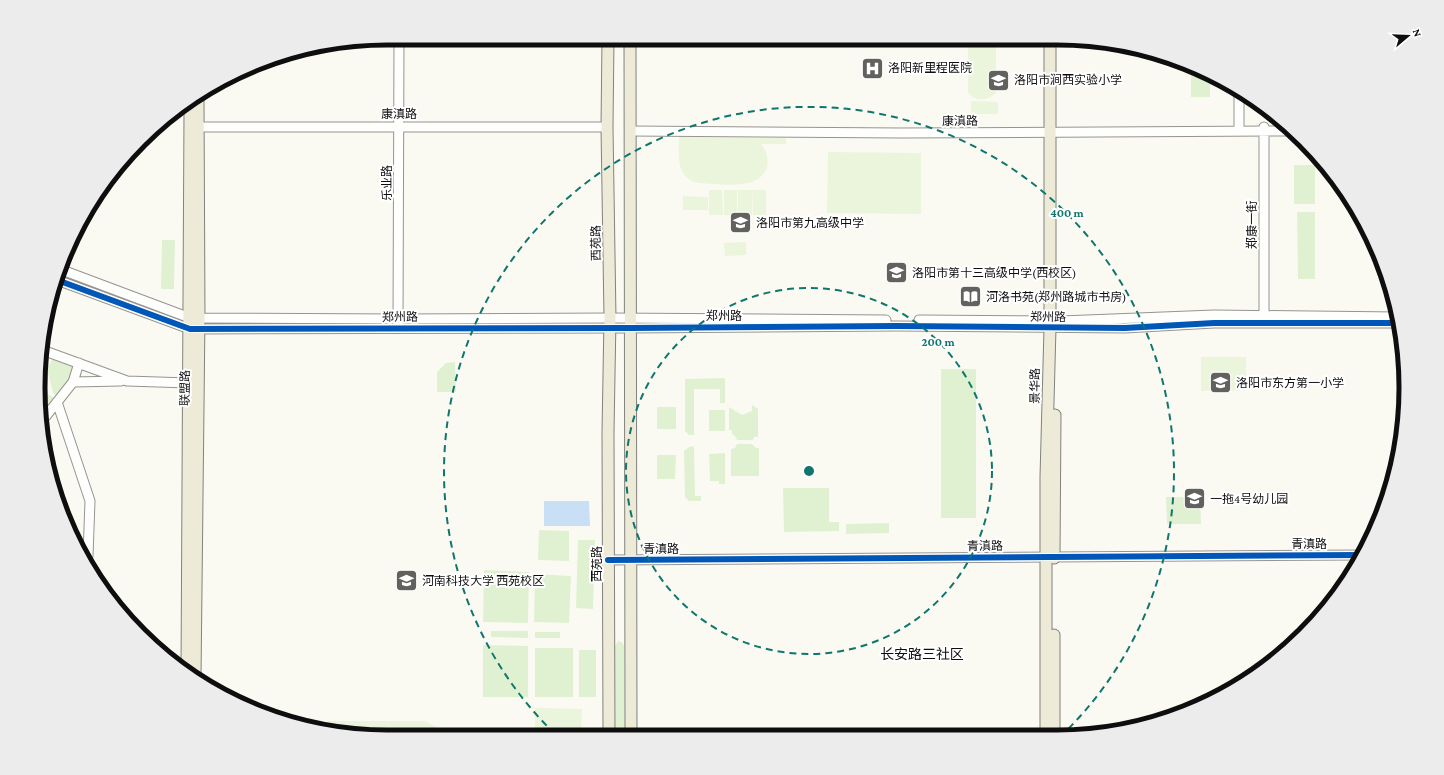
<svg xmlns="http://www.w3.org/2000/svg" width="1444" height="775" font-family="'Crimson Pro','Noto Sans SC',serif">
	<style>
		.green { fill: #e0f1d2 }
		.pitch { fill: #ebf5db }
		.water { fill: #c9dff6 }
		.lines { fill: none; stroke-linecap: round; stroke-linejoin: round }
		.minor-casing { stroke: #959491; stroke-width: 11 }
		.major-casing { stroke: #82827e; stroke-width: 13 }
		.minor { stroke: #fefefd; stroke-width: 9 }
		.major { stroke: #edead8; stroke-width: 11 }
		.cycleway-casing { stroke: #fff; stroke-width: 8 }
		.cycleway { stroke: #0057b8; stroke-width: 6 }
		.ring { fill: none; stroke: #0f766e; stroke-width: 2; stroke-dasharray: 7 5 }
		.labels { text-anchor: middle; stroke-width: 4; stroke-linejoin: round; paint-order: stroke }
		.poi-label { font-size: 12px; fill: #0e0e0e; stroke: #fff; text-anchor: start }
		.street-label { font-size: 12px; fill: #0e0e0e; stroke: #fff }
		.quarter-label { font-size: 14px; fill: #0e0e0e; stroke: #fff }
		.rim { fill: none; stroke: #0e0e0e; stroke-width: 5 }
		.centre { fill: #0f766e; stroke: #fff; stroke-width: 2 }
		.ring-label { font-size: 12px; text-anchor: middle; font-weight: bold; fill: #0f766e; stroke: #fff; stroke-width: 4; stroke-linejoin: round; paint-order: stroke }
	</style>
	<rect width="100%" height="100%" fill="#fbfaf2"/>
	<path class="green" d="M1191,66L1210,74V97H1191Z
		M1294,165H1315V204H1294Z
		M1297,212H1315V279H1298Z
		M162,240H175L174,289H161Z
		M53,358L72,366V375L58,397L53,393L47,369Z
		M455,362L456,392H437V372L446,363Z
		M941,369H976V518H941Z
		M725,378V403H720V389H694V435H689L685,431V379Z
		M41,384L44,392L56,399L40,417L39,411Z
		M752,405L758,409V437H754L753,440H737L735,436L732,434V430H729V407L742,415L752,411Z
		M657,407H676V429H657Z
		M709,410H725V431H709Z
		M737,444H752L756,448H759V476H731V449L735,448Z
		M694,446L695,496H701V501H689L685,497L684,451L689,447Z
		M725,453V484H719V481H710L709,454Z
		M657,455H676L675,479H657Z
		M783,488H829V522H839V531L784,532Z
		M1166,497H1200L1201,524H1167Z
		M889,523V533L846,534V524Z
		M539,530L569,531V561L538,560Z
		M578,540H595L593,609L576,608Z
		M484,570L529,572L528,623L483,622Z
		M535,574L571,576L569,623L534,622Z
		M491,631H528V638L491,637Z
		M535,632H560V638H535Z
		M618,641L622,642L624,646L625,735H615V646Z
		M483,645L528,646V697H483Z
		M535,648H573V697H535Z
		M579,650H596V697H579Z"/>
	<path class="pitch" d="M452,38H484V46H452Z
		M975,39H989L996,45V93C987,101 976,102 968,93V46Z
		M971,101L998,102V114H971Z
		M679,137L786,138V144H761C766,150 769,158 767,167C760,191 719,184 699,183C675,178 679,156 679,137Z
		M828,152L921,153V214L827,213Z
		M709,190H722L723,215H709Z
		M724,190H737V215H724Z
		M738,190H752V215H738Z
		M752,190H766V215H753Z
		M683,196L708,197V210H683Z
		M746,242V255L725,256L724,243Z
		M1201,357H1246V390L1201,391Z
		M535,708L582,709L581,736H535Z
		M328,721H425L436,727L444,736H365L313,728Z"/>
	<path class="water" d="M544,501H589L590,526H544Z"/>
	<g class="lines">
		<defs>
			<path id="minor" d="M193,127H607
				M1239,127V92
				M630,131L901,133L1291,131
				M62,270L190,318L398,319L610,318L886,320
				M57,280L190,329L630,328L896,326L1125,328L1214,323H1399
				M919,320L1061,321L1214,315L1397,317
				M1264,322V127
				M398,325L399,38
				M45,351L127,381L189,383
				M73,382L121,381
				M57,402L90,501L88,556H86
				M41,420L46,416L73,382L79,363
				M608,560L1361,555"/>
			<path id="major" d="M608,38L607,127L610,318L608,432L609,736
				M630,38L631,735
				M1054,558L1055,415
				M1054,635V734
				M187,673L190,111
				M195,678L199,317L198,98
				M1046,734V477L1050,328V39"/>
		</defs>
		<use href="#minor" class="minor-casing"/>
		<use href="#major" class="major-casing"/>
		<use href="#minor" class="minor"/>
		<use href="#major" class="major"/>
		<defs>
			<path id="cycleway" d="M57,280L190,329L630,328L896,326L1125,328L1214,323H1399
				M608,560L1361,555"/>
		</defs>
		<use href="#cycleway" class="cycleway-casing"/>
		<use href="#cycleway" class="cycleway"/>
	</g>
	<g class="ring">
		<circle cx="809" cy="471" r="183"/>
		<path d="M555 734A365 365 0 1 1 1063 734"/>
	</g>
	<defs>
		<symbol id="hospital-square" viewBox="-11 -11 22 22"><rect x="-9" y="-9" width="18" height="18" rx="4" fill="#61615e" stroke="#fff"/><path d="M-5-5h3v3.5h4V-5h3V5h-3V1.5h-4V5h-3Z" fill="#fff"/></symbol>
		<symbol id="school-square" viewBox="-11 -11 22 22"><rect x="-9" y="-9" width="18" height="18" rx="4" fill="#61615e" stroke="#fff"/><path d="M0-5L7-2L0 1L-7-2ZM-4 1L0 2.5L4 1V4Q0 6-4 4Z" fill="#fff"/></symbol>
		<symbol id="library-square" viewBox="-11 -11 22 22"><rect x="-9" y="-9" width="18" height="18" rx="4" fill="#61615e" stroke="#fff"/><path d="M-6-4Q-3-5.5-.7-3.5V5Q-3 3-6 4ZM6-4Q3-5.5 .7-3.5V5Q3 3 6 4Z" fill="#fff"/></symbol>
		<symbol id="university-square" viewBox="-11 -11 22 22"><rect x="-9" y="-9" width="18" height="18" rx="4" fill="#61615e" stroke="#fff"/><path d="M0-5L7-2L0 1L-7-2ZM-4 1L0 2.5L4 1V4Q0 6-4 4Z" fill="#fff"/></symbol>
	</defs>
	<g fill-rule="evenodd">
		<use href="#hospital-square" x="860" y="56" width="25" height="25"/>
		<use href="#school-square" x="986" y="68" width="25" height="25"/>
		<use href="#school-square" x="728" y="210" width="25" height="25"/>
		<use href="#school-square" x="884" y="260" width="25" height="25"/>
		<use href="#library-square" x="958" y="284" width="25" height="25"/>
		<use href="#school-square" x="1208" y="370" width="25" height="25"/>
		<use href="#school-square" x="1182" y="486" width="25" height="25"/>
		<use href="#university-square" x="394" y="568" width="25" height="25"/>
	</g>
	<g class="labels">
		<g class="poi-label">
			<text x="888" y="72">洛阳新里程医院</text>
			<text x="1014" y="84">洛阳市涧西实验小学</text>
			<text x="756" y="227">洛阳市第九高级中学</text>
			<text x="912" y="277">洛阳市第十三高级中学(西校区)</text>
			<text x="986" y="301">河洛书苑(郑州路城市书房)</text>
			<text x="1236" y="387">洛阳市东方第一小学</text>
			<text x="1210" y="503">一拖4号幼儿园</text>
			<text x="422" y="585">河南科技大学 西苑校区</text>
		</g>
		<g class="street-label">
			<text x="399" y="118">康滇路</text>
			<text transform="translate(960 121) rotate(-1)" y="4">康滇路</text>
			<text transform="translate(387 183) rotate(-90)" y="4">乐业路</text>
			<text transform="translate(1252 225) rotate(-90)" y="4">郑康一街</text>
			<text transform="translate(596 243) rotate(-91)" y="4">西苑路</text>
			<text x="724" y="320">郑州路</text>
			<text transform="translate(400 317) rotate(-1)" y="4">郑州路</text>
			<text transform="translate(1048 317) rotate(1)" y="4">郑州路</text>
			<text transform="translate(1035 386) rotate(-89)" y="4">景华路</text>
			<text transform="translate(185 388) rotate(-89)" y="4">联盟路</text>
			<text x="1309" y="548">青滇路</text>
			<text transform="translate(985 546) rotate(-1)" y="4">青滇路</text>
			<text x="661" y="553">青滇路</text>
			<text transform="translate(597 564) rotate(-90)" y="4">西苑路</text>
		</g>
		<g class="quarter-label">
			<text x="922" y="659">长安路三社区</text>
		</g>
	</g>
	<path d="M0 0H1444V775H0ZM387 45H1057A342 342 0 0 1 1399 387V388A342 342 0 0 1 1057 730H387A342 342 0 0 1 45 388V387A342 342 0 0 1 387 45Z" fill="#ececec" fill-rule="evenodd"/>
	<path class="rim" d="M387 45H1057A342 342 0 0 1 1399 387V388A342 342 0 0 1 1057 730H387A342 342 0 0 1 45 388V387A342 342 0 0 1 387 45Z"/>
	<circle cx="809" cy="471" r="6" class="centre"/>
	<g class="ring-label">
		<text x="1067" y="217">400 m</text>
		<text x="938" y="346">200 m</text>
	</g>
	<g transform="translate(1408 36) rotate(71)" stroke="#ffffff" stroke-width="3" paint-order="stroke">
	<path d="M0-3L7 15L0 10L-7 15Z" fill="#0e0e0e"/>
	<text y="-6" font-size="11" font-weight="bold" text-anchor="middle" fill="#0e0e0e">N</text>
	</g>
</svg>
